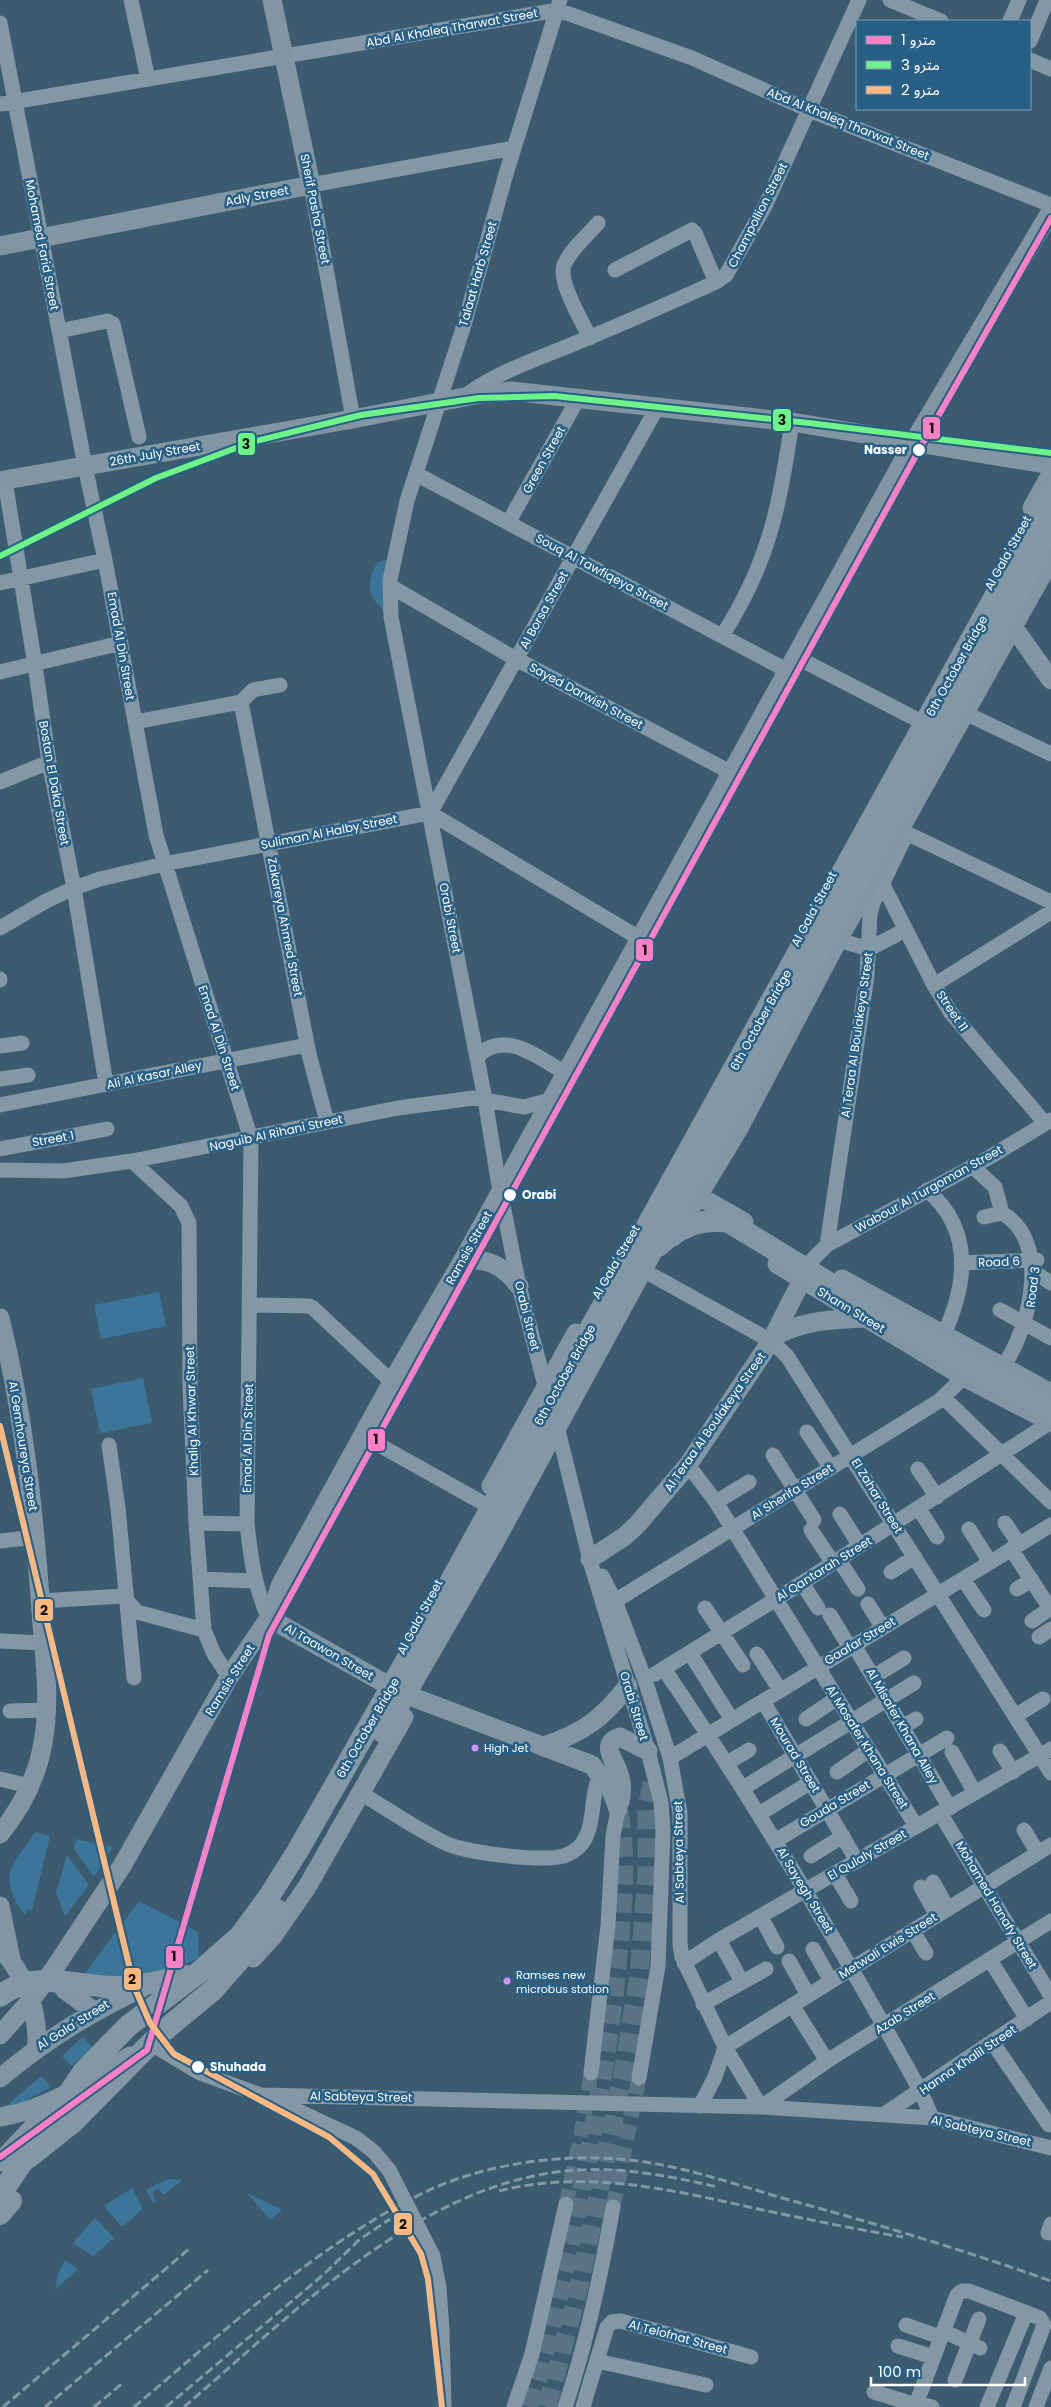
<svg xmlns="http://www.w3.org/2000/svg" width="1051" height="2407" font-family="Poppins,'Noto Sans Arabic',sans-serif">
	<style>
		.green { fill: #3b769a }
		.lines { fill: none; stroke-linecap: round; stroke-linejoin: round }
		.minor-tunnel { stroke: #5a7485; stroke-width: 15; stroke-dasharray: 15 8; stroke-linecap: butt }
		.major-tunnel { stroke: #5a7485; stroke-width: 19; stroke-dasharray: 19 9; stroke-linecap: butt }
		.minor { stroke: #8397a5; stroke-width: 15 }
		.major { stroke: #8196a2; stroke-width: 19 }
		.highway { stroke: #8397a4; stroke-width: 22 }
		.rail { stroke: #8397a4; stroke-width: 3; stroke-dasharray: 9 4; stroke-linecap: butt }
		.minor-bridge { stroke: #8397a5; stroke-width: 15 }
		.highway-bridge { stroke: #8397a4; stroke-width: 22 }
		.metro-1-casing { stroke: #275f85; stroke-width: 10 }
		.metro-2-casing { stroke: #275f85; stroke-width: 10 }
		.metro-3-casing { stroke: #275f85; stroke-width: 10 }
		.metro-1 { stroke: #ff80c5; stroke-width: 6 }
		.metro-2 { stroke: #6df387; stroke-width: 6 }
		.metro-3 { stroke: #ffb880; stroke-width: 6 }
		.stop-dot { fill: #fff; stroke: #275f85; stroke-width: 2 }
		.bus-dot { fill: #d193ec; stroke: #275f85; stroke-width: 2 }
		.labels { text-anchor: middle; stroke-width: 5; stroke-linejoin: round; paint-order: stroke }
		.bus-label { font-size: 11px; fill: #fff; stroke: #275f85; text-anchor: start }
		.street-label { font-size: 12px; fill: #fff; stroke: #275f85 }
		.stop-label { font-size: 12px; font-weight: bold; fill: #fff; stroke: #275f85; text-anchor: start }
		.line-badge { stroke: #275f85; stroke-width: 2 }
		.pale-badge-label { font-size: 14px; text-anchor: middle; font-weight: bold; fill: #111 }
	</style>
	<rect width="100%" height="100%" fill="#3d5b6f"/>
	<path class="green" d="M387,559L384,610C366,596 367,582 377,563Z
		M159,1292L166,1326L101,1339L94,1305Z
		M143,1378L152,1423L100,1433L91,1389Z
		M35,1832L50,1836L32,1910L27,1909L26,1915C17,1908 6,1884 10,1872C13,1861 28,1843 35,1832Z
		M76,1839L113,1847L94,1877L74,1849Z
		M67,1855L89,1885L65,1916L56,1893Z
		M139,1901L198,1932L199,1958L165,1973L116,1981L83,1976Z
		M83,2037L92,2047L72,2066L62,2056Z
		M41,2076L51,2087L23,2102L6,2106Z
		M167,2179L182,2180L164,2195L158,2188L152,2193L156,2201L153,2203L146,2190Z
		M132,2188L143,2209L122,2227L104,2206Z
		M247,2193L282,2210L270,2220Z
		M95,2218L114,2238L93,2256L73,2243Z
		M65,2260L78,2269L55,2290L58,2274Z"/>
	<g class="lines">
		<path class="minor-tunnel" d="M566,2204L581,2136L591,2073
			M613,2207L639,2078"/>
		<path class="major-tunnel" d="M529,2407C554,2328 570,2249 586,2168C599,2097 612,2027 618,1955C623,1906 628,1857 618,1809
			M547,2407L579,2287L623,2074L639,1975L647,1876V1807L654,1776"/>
		<path class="minor" d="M131,0L148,79
			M890,0L941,21
			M1010,21L1019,0
			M0,23L85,466L105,560L156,835L251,1139L247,1524C251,1557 254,1588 269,1618
			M1030,41L1046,3
			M1030,60L1051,69
			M0,104L558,10L692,58L809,110L1051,205
			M615,270L692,230L695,233L716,282
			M59,331L107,321L113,324L139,437
			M590,338C582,321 558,282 564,265C571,249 587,236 598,223
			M465,396C500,370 543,357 583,340C627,322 672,302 716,282L726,275L765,206L859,0
			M353,419L311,185L514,148
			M416,474L788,671
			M5,481L35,665L49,762L74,888L106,1084
			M508,523L579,397
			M0,583L105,560
			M390,586L516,659L732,773
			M722,636C770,561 779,507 792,422
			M796,657L916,719
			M0,672L121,643
			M241,702L309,1054L327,1122
			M241,702L253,690L280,685
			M965,713L1051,754
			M135,722L241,702
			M0,782L49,762
			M430,813L658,406
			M900,830L1051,902
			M882,883L934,985L951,1013L1045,1123
			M0,928L46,901L74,888L100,879L164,864L430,813L639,938
			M838,940L869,949L905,930
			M0,979V980
			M934,985L1051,912
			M0,1046L22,1043
			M477,1057C504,1028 538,1058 566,1073
			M0,1079L28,1075
			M0,1105L307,1045
			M0,1149L107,1129
			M132,1161L181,1206L189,1223L190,1387L196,1523L204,1630L214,1654L229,1677
			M972,1166L995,1187L1002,1213C1051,1241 1031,1326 1003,1367
			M0,1170L63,1171L132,1161L398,1108L474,1098L524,1107L550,1100
			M927,1190C974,1230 967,1285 943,1336
			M984,1217L1002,1213
			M827,1245L867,976L870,914L873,903L904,839
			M811,1261L827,1245L990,1157L1051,1120
			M961,1263L1037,1260
			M650,1274L771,1341L787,1356L1051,1773
			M1037,1274L1051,1283
			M250,1305L309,1306L313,1308L392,1382
			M1000,1310L1051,1338
			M547,1393L519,1286L498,1180L485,1099L391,617L390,580L407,501L464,325L506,174L560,0
			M944,1398L1051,1502
			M556,1422L591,1564L648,1751L661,1802L663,1831L658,1966L639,2078
			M807,1432L831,1468
			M363,1436L499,1512
			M109,1445L118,1508L134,1678
			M773,1455L814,1520
			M688,1465L716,1502L916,1826
			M918,1469L937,1497
			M716,1502L749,1482
			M919,1509L937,1537
			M840,1514L860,1546
			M196,1523L247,1524
			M1005,1523L1019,1544
			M969,1529L990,1562
			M811,1530L833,1563
			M0,1541L36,1537
			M1011,1549L1051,1610
			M839,1560L858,1589
			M891,1572L915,1557
			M602,1576L615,1601L645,1680L670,1758L680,1813V1944L682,1957L725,2047L761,2107L827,2061L1051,1921
			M200,1579L254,1581
			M963,1579L984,1610
			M802,1583L818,1608
			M1017,1589L1032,1580
			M40,1601L123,1596L137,1612L204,1630
			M615,1601L939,1401L964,1377
			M868,1604L883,1628
			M705,1608L743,1665
			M830,1615L850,1648
			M1032,1621L1051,1608
			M1039,1637L1051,1629
			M0,1641L43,1643
			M854,1645L950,1808
			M690,1653L732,1720
			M757,1654L780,1690
			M664,1669C757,1806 841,1947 921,2092L932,2118
			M655,1674L802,1583L1051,1422
			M873,1677L904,1658
			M763,1701L857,1861
			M10,1711L46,1710
			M1015,1716L1043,1699
			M806,1719L837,1698
			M902,1727L916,1719
			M1000,1751L1013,1772
			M952,1752L975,1793
			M670,1758L1051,1525
			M727,1763L749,1750
			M837,1772L869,1750
			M0,1779L30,1786
			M743,1788L914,1683
			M360,1793C388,1809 414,1828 443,1842C465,1853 540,1862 564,1856C569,1854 576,1850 580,1846C597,1827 589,1795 601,1774
			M940,1813L1051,1996
			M759,1814L811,1782
			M1024,1830L1038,1853
			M775,1841L947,1738
			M811,1856L843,1836
			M835,1874L851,1901
			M933,1882L948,1909
			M921,1887L937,1916
			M761,1917L777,1947
			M913,1931L926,1953
			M719,1940L742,1982
			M813,1949L831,1981
			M990,1960L1027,2019
			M789,1961L808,1995
			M684,1963L719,1940L1051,1749
			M703,2004L766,1969
			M792,2005L827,2061
			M150,2043L200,2073L275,2100L356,2138L374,2152L389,2170
			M993,2043L1049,2125
			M591,2073L608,1925L613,1836L618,1809
			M261,2095L761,2107L932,2118L1051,2148
			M700,2106L715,2077L725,2047L1051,1845
			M883,2115L1051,2002
			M1048,2233L1051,2224
			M906,2325L940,2337
			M442,2330L444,2407
			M943,2331L980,2348
			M898,2346L933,2357
			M597,2361L706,2385
			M955,2380L979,2319
			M874,2392L916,2405
			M917,2403L932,2407
			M514,2407L532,2354L566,2204
			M565,2407C587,2342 601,2275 613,2207
			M583,2407L607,2327L612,2322L621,2321L751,2357
			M915,2407L957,2295L962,2291H969L1040,2318L1044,2325L1013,2407
			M987,2407L1026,2313
			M1036,2407L1051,2368"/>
		<path class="major" d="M0,246L311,185L272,0
			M0,481L353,419L480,394L511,391L792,422L1051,465
			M1032,508L1051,474
			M1014,628L1051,680
			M697,1195L744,1222
			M673,1237L738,1130L838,940L1051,559
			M463,1260C488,1258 504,1266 519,1286
			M777,1264L964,1377L1051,1422
			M842,1279L1051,1393
			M0,1318C24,1415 34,1512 41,1611C44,1654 51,1699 43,1743C37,1777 22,1807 0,1834
			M773,1337C803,1320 830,1320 863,1318
			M491,1486L576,1333
			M590,1559L625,1536L637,1525L688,1465L771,1341L807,1270
			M269,1618L384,1683L415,1698L592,1765L611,1790L618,1809
			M544,1746C584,1732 602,1719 628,1686
			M620,1802C622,1793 622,1783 619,1774C615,1760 599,1744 620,1737L648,1751
			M0,1906L11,1959
			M0,1947C25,1976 38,2007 37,2047
			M253,1958L273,1936L307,1887L404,1717
			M55,1975L65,1990L94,2011
			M0,2035L31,2000L54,1969L122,1866L229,1677L269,1618L281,1584L392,1382L463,1260L913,443L1051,211
			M0,2078C44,2041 90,2012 142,1988
			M0,2117C49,2109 89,2082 130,2056
			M0,2162L47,2112"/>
		<path class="highway" d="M28,2158L72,2123
			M0,2214L11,2201"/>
		<path class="rail" d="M499,2191C585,2169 673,2190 758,2209C806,2219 854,2229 903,2237
			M3,2407L189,2249
			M45,2407L208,2270
			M94,2407L123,2383
			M134,2407C226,2330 315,2246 423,2193C491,2160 583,2150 657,2164C706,2173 755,2191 804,2204C887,2227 969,2252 1051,2281
			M166,2407L323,2275L359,2240L390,2219
			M184,2407C295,2312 425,2178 579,2170C625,2167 673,2177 718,2187"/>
		<path class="minor-bridge" d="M389,2170L433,2256L439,2288L442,2330"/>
		<path class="highway-bridge" d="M658,1246C679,1227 700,1218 729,1222L883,1316L1051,1410
			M383,1732L493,1542L651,1252L1020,588L1050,526
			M228,1965L253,1945L277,1910
			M0,1996C35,1968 80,1988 120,1987C143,1986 166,1980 188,1976
			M72,2123L161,2033L213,1990L241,1958
			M4,2189L84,2071L128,2026L197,1974L240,1936L268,1898L297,1852L421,1635L1051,495"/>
		<defs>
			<path id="metro-1" d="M0,2157L147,2050L269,1635L919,450L1051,218"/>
			<path id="metro-2" d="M0,556L156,478L252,442L361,415L479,398L554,396L809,423L1051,453"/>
			<path id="metro-3" d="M0,1426L134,1986L150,2023L174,2054L329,2137L373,2174L421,2254L428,2279L442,2407"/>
		</defs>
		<use href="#metro-1" class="metro-1-casing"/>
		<use href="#metro-2" class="metro-2-casing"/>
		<use href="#metro-3" class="metro-3-casing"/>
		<use href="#metro-1" class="metro-1"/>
		<use href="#metro-2" class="metro-2"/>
		<use href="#metro-3" class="metro-3"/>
	</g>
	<g class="stop-dot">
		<circle cx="919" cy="450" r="7"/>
		<circle cx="510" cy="1195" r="7"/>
		<circle cx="198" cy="2067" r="7"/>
	</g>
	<g class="bus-dot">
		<circle cx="475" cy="1748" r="4.5"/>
		<circle cx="507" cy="1981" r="4.5"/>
	</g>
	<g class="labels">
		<g class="bus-label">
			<text x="484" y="1752">High Jet</text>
			<text x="516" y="1979">Ramses new<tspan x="516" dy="14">microbus station</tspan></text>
		</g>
		<g class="street-label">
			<text transform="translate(452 28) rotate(-10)" y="4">Abd Al Khaleq Tharwat Street</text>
			<text transform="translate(848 124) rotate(22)" y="4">Abd Al Khaleq Tharwat Street</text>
			<text transform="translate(257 196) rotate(-11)" y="4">Adly Street</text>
			<text transform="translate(315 209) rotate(79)" y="4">Sherif Pasha Street</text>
			<text transform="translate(758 215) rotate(-63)" y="4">Champollion Street</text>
			<text transform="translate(42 245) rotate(79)" y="4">Mohamed Farid Street</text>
			<text transform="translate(478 274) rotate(-74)" y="4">Talaat Harb Street</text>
			<text transform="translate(155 454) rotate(-10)" y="4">26th July Street</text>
			<text transform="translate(544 460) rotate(-61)" y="4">Green Street</text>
			<text transform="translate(1008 553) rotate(-61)" y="4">Al Gala' Street</text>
			<text transform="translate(602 572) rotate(28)" y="4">Souq Al Tawfiqeya Street</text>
			<text transform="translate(544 610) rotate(-61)" y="4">Al Borsa Street</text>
			<text transform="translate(121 646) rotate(80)" y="4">Emad Al Din Street</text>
			<text transform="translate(957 666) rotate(-61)" y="4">6th October Bridge</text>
			<text transform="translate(586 696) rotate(28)" y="4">Sayed Darwish Street</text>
			<text transform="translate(54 783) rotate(80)" y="4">Bostan El Daka Street</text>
			<text transform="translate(329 832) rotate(-11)" y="4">Suliman Al Halby Street</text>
			<text transform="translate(814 909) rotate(-62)" y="4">Al Gala' Street</text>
			<text transform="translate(450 918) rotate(79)" y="4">Orabi Street</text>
			<text transform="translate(285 927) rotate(79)" y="4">Zakareya Ahmed Street</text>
			<text transform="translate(952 1011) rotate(56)" y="4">Street 11</text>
			<text transform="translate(761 1020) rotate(-61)" y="4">6th October Bridge</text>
			<text transform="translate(857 1035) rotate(-82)" y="4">Al Teraa Al Boulakeya Street</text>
			<text transform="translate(219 1038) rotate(72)" y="4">Emad Al Din Street</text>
			<text transform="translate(154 1075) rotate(-12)" y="4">Ali Al Kasar Alley</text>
			<text transform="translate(276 1133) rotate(-12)" y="4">Naguib Al Rihani Street</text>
			<text transform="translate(53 1139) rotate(-10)" y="4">Street 1</text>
			<text transform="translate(929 1189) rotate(-29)" y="4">Wabour Al Turgoman Street</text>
			<text transform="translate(469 1248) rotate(-61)" y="4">Ramsis Street</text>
			<text transform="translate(616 1262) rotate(-60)" y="4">Al Gala' Street</text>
			<text transform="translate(999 1262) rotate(-2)" y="4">Road 6</text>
			<text transform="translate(1033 1287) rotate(-83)" y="4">Road 3</text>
			<text transform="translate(851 1310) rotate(31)" y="4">Shann Street</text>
			<text transform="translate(527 1316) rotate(76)" y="4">Orabi Street</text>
			<text transform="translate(565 1375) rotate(-61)" y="4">6th October Bridge</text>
			<text transform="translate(192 1411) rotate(-92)" y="4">Khalig Al Khwar Street</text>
			<text transform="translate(715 1422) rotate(-55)" y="4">Al Teraa Al Boulakeya Street</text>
			<text transform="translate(248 1438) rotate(-89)" y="4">Emad Al Din Street</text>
			<text transform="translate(23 1446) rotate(81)" y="4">Al Gemhoureya Street</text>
			<text transform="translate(792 1492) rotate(-32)" y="4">Al Sherifa Street</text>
			<text transform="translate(877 1496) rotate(58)" y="4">El Zahar Street</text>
			<text transform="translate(824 1569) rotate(-32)" y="4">Al Qantarah Street</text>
			<text transform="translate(420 1617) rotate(-62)" y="4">Al Gala' Street</text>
			<text transform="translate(860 1641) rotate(-31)" y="4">Gaafar Street</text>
			<text transform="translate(329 1652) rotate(30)" y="4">Al Taawon Street</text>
			<text transform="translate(230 1680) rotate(-58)" y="4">Ramsis Street</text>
			<text transform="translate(634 1706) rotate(73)" y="4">Orabi Street</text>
			<text transform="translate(902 1726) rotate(60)" y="4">Al Misafer Khana Alley</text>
			<text transform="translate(368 1728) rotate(-60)" y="4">6th October Bridge</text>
			<text transform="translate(867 1747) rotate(58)" y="4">Al Mosafer Khana Street</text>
			<text transform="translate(795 1755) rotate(59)" y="4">Mourad Street</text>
			<text transform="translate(835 1804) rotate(-31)" y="4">Gouda Street</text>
			<text transform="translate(679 1852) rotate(-91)" y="4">Al Sabteya Street</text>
			<text transform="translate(867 1855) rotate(-30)" y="4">El Qulaly Street</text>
			<text transform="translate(805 1890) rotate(59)" y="4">Al Sayegh Street</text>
			<text transform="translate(996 1905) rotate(59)" y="4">Mohamed Hanafy Street</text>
			<text transform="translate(888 1946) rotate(-32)" y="4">Metwali Ewis Street</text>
			<text transform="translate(905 2013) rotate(-32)" y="4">Azab Street</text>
			<text transform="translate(73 2025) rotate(-32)" y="4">Al Gala' Street</text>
			<text transform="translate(968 2060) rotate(-34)" y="4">Hanna Khalil Street</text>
			<text transform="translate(361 2097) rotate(1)" y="4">Al Sabteya Street</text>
			<text transform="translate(981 2131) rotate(13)" y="4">Al Sabteya Street</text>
			<text transform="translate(678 2337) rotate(15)" y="4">Al Telofnat Street</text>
		</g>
		<g class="stop-label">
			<text x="907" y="454" text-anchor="end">Nasser</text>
			<text x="522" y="1199">Orabi</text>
			<text x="210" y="2071">Shuhada</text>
		</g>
	</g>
	<g class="line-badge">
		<rect x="772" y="408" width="20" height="24" rx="5" fill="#6df387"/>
		<rect x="922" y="416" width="19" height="24" rx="5" fill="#ff80c5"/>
		<rect x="237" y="432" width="19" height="24" rx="5" fill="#6df387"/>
		<rect x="635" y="938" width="19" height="24" rx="5" fill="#ff80c5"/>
		<rect x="367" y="1428" width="19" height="24" rx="5" fill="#ff80c5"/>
		<rect x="34" y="1598" width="20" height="24" rx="5" fill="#ffb880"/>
		<rect x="165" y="1945" width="19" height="24" rx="5" fill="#ff80c5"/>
		<rect x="123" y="1967" width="19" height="24" rx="5" fill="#ffb880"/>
		<rect x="393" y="2212" width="20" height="24" rx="5" fill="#ffb880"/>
	</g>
	<g class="pale-badge-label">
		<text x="782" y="425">3</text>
		<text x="932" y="433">1</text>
		<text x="246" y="449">3</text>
		<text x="645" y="955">1</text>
		<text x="376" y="1444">1</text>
		<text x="44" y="1615">2</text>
		<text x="174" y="1961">1</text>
		<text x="132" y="1984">2</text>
		<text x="403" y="2229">2</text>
	</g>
	<rect x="856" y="20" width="175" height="90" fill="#275f85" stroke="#7d9fb6"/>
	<rect x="866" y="36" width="25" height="8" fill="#ff80c5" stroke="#7d9fb6"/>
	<text x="901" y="45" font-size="15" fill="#ffffff">مترو 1</text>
	<rect x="866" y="61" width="25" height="8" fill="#6df387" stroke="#7d9fb6"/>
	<text x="901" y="70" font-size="15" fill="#ffffff">مترو 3</text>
	<rect x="866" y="86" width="25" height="8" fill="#ffb880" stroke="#7d9fb6"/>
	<text x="901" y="95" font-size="15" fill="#ffffff">مترو 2</text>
	<path d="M871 2377v8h154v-8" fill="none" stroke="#ffffff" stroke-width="2.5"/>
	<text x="878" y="2377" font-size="15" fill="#ffffff" stroke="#275f85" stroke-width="4" paint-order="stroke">100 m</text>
</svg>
